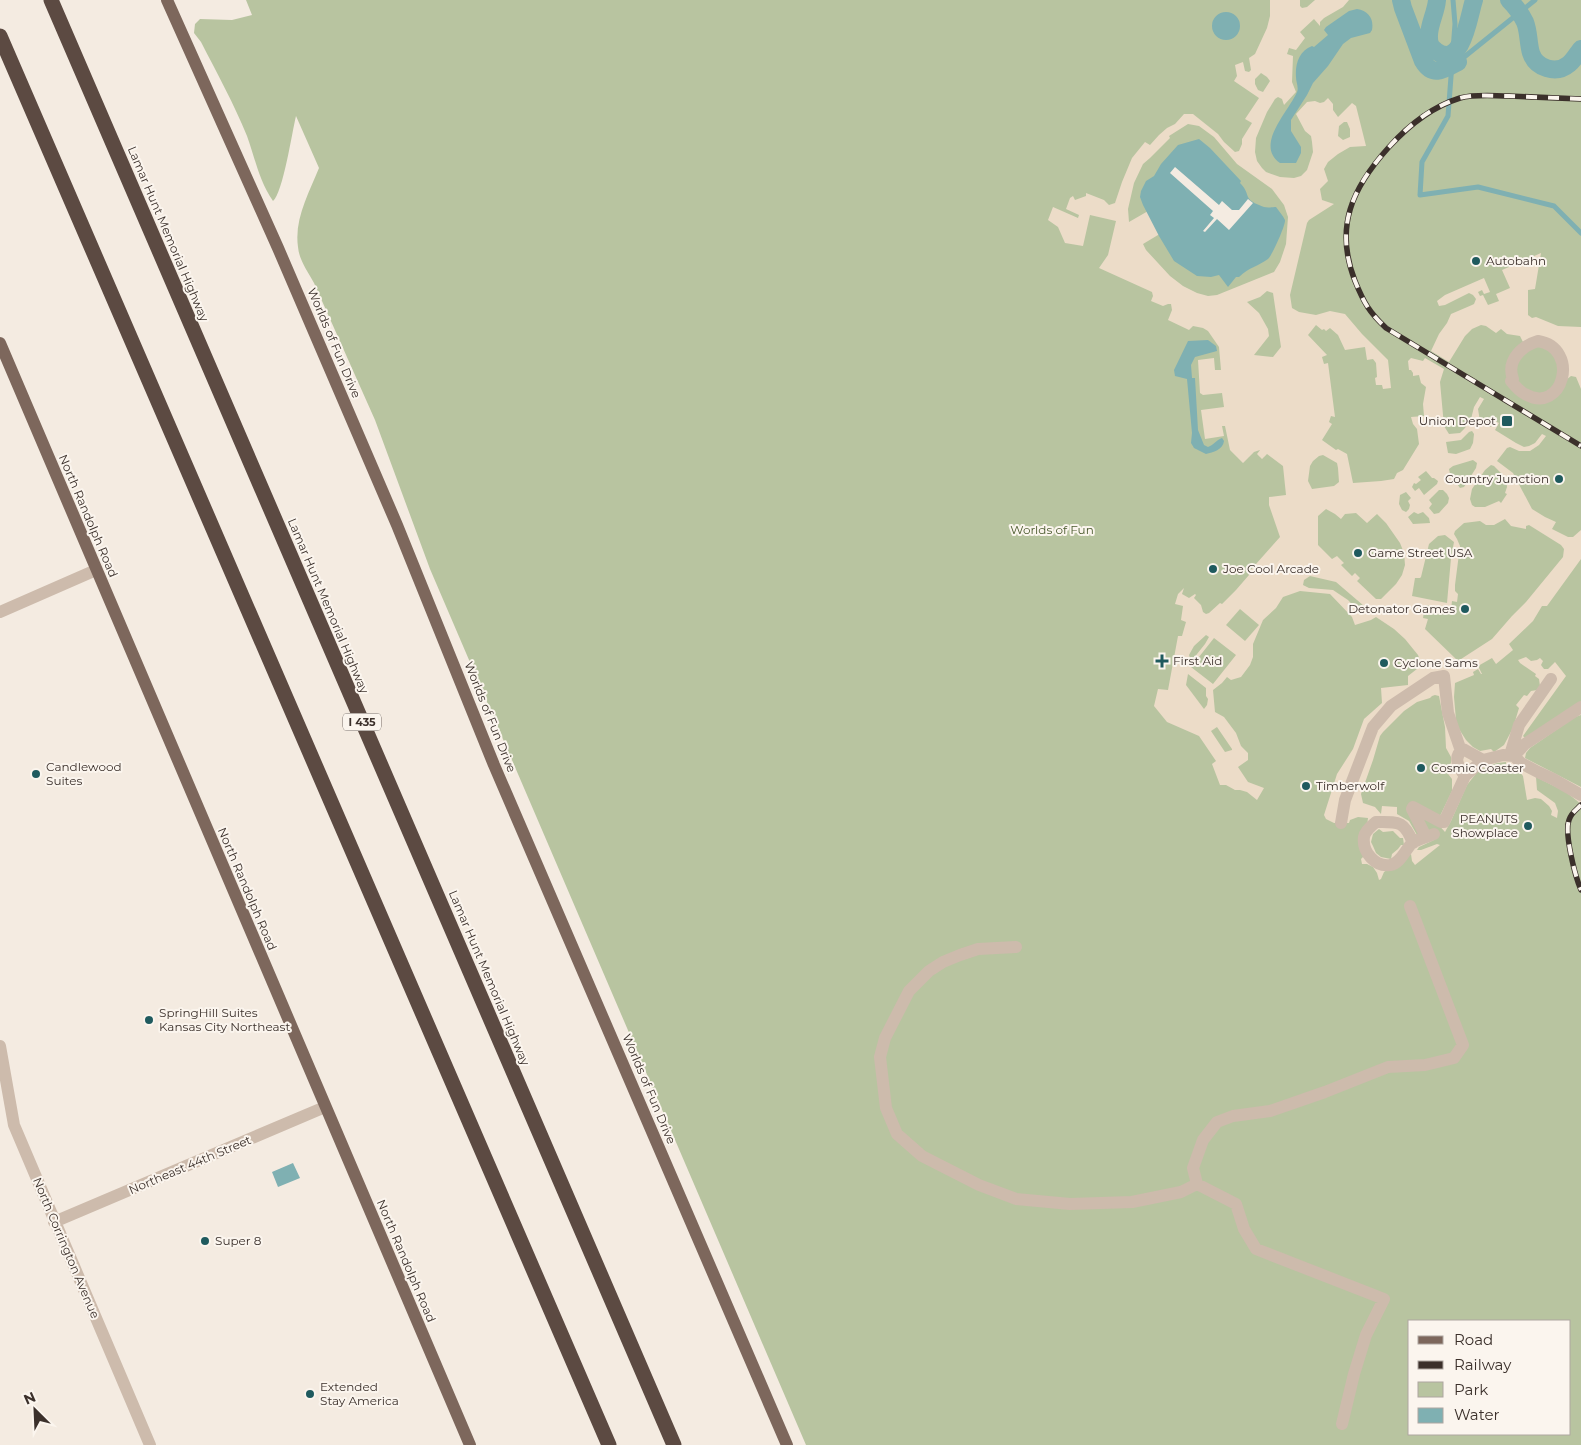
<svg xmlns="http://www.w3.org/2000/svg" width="1581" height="1445" font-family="Montserrat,sans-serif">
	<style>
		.green { fill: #b8c4a0; fill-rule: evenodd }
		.plaza { fill: #ecdcc8; fill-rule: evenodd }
		.water { fill: #7fb0b2 }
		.pier { fill: #f4ebe1 }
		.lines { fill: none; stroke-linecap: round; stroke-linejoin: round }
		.stream { stroke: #7fb0b2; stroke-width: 5 }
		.canal { stroke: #7fb0b2; stroke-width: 18 }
		.minor { stroke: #cdbbac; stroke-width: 12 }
		.major { stroke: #7d675c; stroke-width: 12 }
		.highway { stroke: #5c4a42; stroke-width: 15 }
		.rail-casing { stroke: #3b302b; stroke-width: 5.5 }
		.rail { stroke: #fbf5ee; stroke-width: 4; stroke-dasharray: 11; stroke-linecap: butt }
		.poi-dot { fill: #1f5a5e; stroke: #fbf5ee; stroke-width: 2 }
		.labels { text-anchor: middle; stroke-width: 4; stroke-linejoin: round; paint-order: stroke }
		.shield { fill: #fbf5ee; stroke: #756b66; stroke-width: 1 }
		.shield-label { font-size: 11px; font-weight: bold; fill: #3b302b }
		.street-label { font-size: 12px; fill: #3b302b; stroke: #fbf5ee }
		.poi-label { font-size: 12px; fill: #3b302b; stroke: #fbf5ee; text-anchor: start }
		.park-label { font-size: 12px; fill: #4a5a2e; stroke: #fbf5ee }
	</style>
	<rect width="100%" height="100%" fill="#f4ebe1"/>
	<path class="green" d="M246,0H1581V1445H806L430,569L375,420L314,283C308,272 299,260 298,247C294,219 309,193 319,168L296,116C292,132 283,193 273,201C259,181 255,158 247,136C234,104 217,73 201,42L194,33L195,24L200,19L232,20L252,15ZM1410,1321H1570V1434H1410Z"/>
	<path class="plaza" d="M1270,0H1300V6L1302,8L1307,7L1315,0H1349L1343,7L1324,18L1320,22V26L1314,19L1300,32L1305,38L1296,50L1289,48L1287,54L1293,56L1292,82L1296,92L1284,105L1282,99L1278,97L1275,99L1267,112L1256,138L1255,152L1257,161L1262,168L1266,172L1280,177L1294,178L1301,176L1307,170L1313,152L1312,142L1311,136L1305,131L1296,114L1307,102L1315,101L1320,103L1324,102L1328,98L1333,104V110L1338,117L1352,103L1356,106L1366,146L1350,147L1338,154L1328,162L1324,169L1328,181L1320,189L1322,200L1334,204L1309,220L1307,223L1290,295L1292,308L1299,312L1316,315L1330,311L1345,314L1362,334L1388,360L1391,388L1383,389L1382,385H1376L1375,378L1377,377L1376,363L1373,359L1367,360L1365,347L1345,350L1338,335L1330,328L1326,331L1324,329L1322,330L1316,325L1308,335L1327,355L1322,357L1324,364L1328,363L1335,417L1331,416L1329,422L1332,424L1322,440L1336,450L1338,449L1347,454L1353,483L1381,481L1394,479L1397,473L1403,470L1419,444L1417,429L1413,424L1411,417L1424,416L1423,404L1426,387L1421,383L1419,375L1413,376V373L1411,370H1409L1408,361L1411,358L1423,361L1425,358L1444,369L1440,382L1444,426L1449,434L1460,433L1465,428L1471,419L1474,407L1480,397L1484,399L1478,409L1480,421L1490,427L1492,426L1495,421L1499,423L1495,430L1516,443L1524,447L1529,446L1535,443L1542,434L1546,436L1539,445L1530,451H1519L1510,447L1507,448L1497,461L1513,473L1532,509L1545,517L1556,522L1552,529L1568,537H1573L1581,530V559L1547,606H1542L1533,621L1509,644L1513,650L1496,664L1492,658L1478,666L1482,674H1481L1478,669L1473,672L1474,675L1455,683L1454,697L1456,720L1459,729L1466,740L1473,747L1480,751L1491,749L1494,752L1504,745L1513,728L1519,708L1516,705L1524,695L1527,696L1531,691L1537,690L1540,686L1539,679L1535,676L1536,674L1520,663L1518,660L1526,657L1531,661L1537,660L1540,658L1543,661L1541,665L1544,669H1548L1555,662L1566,676L1523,736L1525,738L1581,702V715L1575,717L1530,748L1526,753L1525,758L1581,787V804L1566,792L1536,777L1537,790L1555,803L1558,811L1557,818L1551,815L1552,811L1549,806L1541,799L1535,798L1527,800L1523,776L1518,770L1506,767V762L1497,763L1488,766L1478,771L1467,785L1451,821L1445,832L1437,823L1417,811L1434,840L1419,847L1417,850H1421L1437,844L1440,845L1415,865L1412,861L1411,854L1384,872L1381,879L1379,880L1377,873L1373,867L1367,864H1362L1361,859L1363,857L1368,818L1358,817L1350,820L1349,823H1334L1326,819L1324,815L1337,774L1353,749L1364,719L1382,703L1381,688L1408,685V676L1422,665L1418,655L1405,639L1394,629L1376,617L1371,620L1355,625L1352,617L1330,594L1300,591L1283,597L1276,608L1263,620L1253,644V657L1250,665L1241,677L1231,680L1227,677L1222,683L1213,690L1215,712L1224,717L1236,733L1241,746L1248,753V760L1238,767L1248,782L1264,788L1257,800L1247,792L1240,790H1235L1226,785H1220L1212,764L1216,761L1199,736L1167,722L1154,706L1158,689L1168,690L1178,636H1182L1186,622L1181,620L1183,606L1175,604L1178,594L1184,588L1182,594L1189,598L1195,594L1196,595L1194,598L1201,605L1203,612L1206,614L1209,613L1220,603L1222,604L1236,590L1249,575L1248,573L1280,537L1269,505V497L1286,495L1283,466L1267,454L1262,459L1257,454L1260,450L1254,452L1243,463L1230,450L1225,426H1222L1224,436L1205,439L1201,410L1224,407L1222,393L1203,395L1200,393L1198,360L1214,358L1215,370H1221L1219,347L1208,331L1203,328L1193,326L1189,330L1168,320L1172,310L1171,304H1168L1163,306L1151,301L1153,296L1152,292L1099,268L1108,255L1116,221L1090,215L1083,246L1065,243L1058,227L1048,220L1053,207L1078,218L1079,215L1066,209L1070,198L1073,196L1075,200L1086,196V193L1104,200L1109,205L1115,203L1122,182L1132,158L1145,142L1150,145L1159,135L1167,128L1175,124L1184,114H1193L1218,134L1224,142L1235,152L1239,151L1242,144V139L1252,123L1245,119L1259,98L1234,81L1237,76L1235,65L1243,62L1245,71L1249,72L1251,70L1249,58L1255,54L1267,28L1270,16ZM1261,73L1267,77L1270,81L1263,92L1258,90L1255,84V79ZM1344,122H1347L1350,129V137L1343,140L1338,136L1339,126ZM1188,124L1199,126L1214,137L1237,164L1272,189L1284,205L1288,217L1286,244L1280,262L1274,272L1217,295L1208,296L1197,293L1183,286L1170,276L1146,250L1143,244L1168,229L1155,207L1129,222L1128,209L1134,183L1143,164L1150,158L1170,138L1169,136ZM1267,291L1273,293L1281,347L1273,357L1254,355L1269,336L1268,329L1259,313L1247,302L1260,297ZM1472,431L1474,434L1473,443L1470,449L1456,454L1448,453L1446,442L1461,440L1469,432ZM1323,455L1337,463L1338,468L1339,482L1334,486L1312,489L1308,481L1310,466L1313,461L1319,456ZM1473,460L1477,463L1476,468L1464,487L1460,488L1450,474L1449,469L1453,466ZM1491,465L1494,466L1506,478L1507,487L1505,493L1507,494L1501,503L1499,501L1485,507H1475L1472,505L1470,499L1472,489L1485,470ZM1426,471L1432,478H1434L1438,481L1437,484L1424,495L1419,488L1415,491L1412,487L1414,483L1416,484L1421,480L1418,477ZM1439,490H1443L1447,494L1449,498L1448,503L1439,513L1434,514L1429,508L1432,504L1429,500ZM1406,492L1411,498L1408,501L1410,505L1409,509L1406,512L1402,510L1399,504L1400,495ZM1326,509L1335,514L1341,519L1345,514L1356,513L1367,523L1377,514L1386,523L1400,543L1404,553L1405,565L1402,575L1396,584L1381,599H1376L1357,581L1360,578L1355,573L1352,576L1341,565L1344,563L1337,556L1332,559L1318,545V516ZM1414,512L1418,514L1423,512L1429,518L1430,523L1413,524L1408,517ZM1505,519L1511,526L1526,529V526L1529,525L1561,545L1564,549L1563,557L1526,602L1512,616L1492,639L1458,661L1425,629L1428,619L1423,618L1425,605L1451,609L1452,601L1457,602L1458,594L1455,591V585L1460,546L1457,539L1454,534L1455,531L1464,523L1480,521L1486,525H1494ZM1445,535L1454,542L1451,558L1447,603L1412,596L1415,578H1420L1421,577L1429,544L1438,536ZM1310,576L1336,582L1364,606L1366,612L1362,613L1359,612L1348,600L1333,590L1309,588L1303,585L1304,580ZM1240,609L1259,625L1245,641L1226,625ZM1206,635L1209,637L1205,644L1193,659L1190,658L1189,655L1194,646ZM1214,638L1236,655L1213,684L1191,667ZM1188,674L1206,688V696L1208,699L1207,705L1204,709L1186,685ZM1435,695L1439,696L1445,727L1446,748L1451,757V763L1445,770L1452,779V791L1440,816L1407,808L1421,832L1417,835L1409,821L1397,814V807L1382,806L1381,814L1375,807L1363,803L1361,794L1373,760L1380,736L1383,732L1404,711L1417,702L1430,698L1432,696ZM1217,727L1232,749V750L1225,752L1211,731ZM1379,829L1383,832L1393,831L1400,838H1403L1404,845H1401L1398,849L1392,854L1391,859L1381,857L1376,853L1373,846L1371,842L1373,834Z
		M1541,253L1535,289L1528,290V315L1532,318L1536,317L1558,326L1581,327V389L1576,377L1571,376L1566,380L1553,345L1525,346L1520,336L1507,334L1501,329L1496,333L1486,326L1481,325L1472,329L1465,336L1449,362L1431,351L1439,334L1447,323L1451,314L1472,305L1474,304L1476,299L1473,295L1469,293L1445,305L1439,306L1437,301L1445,295L1484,278L1490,292L1484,294L1482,290L1478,292L1480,296L1483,295L1488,305L1499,301L1496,294L1510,288L1502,270Z"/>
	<path class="water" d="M1357,9C1369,11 1374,19 1372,30L1370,33L1351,38L1343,44L1328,66L1313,83L1307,95L1291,120V131L1301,147V153L1296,163H1280C1254,145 1289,111 1297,92C1299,88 1296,82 1296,77C1295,64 1299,51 1312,46L1314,47L1328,35L1324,30L1326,27L1349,11Z
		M1212 26a14 14 0 1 1 28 0a14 14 0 1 1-28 0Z
		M1199,139L1210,148L1241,181L1240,183C1245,188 1246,191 1248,197C1250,202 1259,205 1264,207C1268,208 1273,207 1276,207C1279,211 1283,216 1285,220C1286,224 1272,256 1268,259C1259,266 1249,267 1239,277H1236L1228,287L1219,275L1211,277L1197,276L1174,261L1159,236L1143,205L1140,197L1141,191L1146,181L1154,176L1161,164L1178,145Z
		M1208,340L1216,346L1217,351L1195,357L1191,365L1192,378H1195L1198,430L1204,445L1208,447C1214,445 1216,440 1222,438L1224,441C1223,450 1213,452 1206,454L1194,448L1191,443L1192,433L1187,379L1175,376L1174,370L1188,341Z
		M293,1163L300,1178L278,1187L272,1172Z"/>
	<path class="pier" d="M1175,167L1219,205L1222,201L1232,210H1239L1248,199L1253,203L1229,230L1217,219L1205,232L1203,231L1214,218L1210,215L1213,211L1170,173Z"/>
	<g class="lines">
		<path class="stream" d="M1453,0L1455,24L1448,116L1422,162L1420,195L1478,187L1554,206L1581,233
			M1458,62L1535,0"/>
		<path class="canal" d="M1401,0L1403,8L1423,61C1433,78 1445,69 1458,62
			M1437,0C1436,13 1428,26 1429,38C1429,45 1432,48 1436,51C1463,70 1469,14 1474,0
			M1509,0C1515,6 1521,14 1525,22C1529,32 1528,43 1531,53C1536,68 1556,75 1569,64C1574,60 1577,54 1581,49"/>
		<path class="minor" d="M1538,341C1581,348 1563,416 1525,394C1519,391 1515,386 1511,381L1513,379C1506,360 1522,346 1538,341Z
			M0,612L96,570
			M1510,755L1519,725L1551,679
			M1514,756L1525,744L1581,707
			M1465,776C1459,768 1452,757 1463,749L1483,760
			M1341,823L1345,800L1373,727L1391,706L1433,678L1444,676L1448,713L1461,751
			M1426,837L1412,809L1413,807L1441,822H1444L1465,776L1483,760L1503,755L1514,756L1521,763L1538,772L1553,779L1581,795
			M1413,843C1404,820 1398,822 1376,822C1371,826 1365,831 1364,837C1362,852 1375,867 1390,865C1401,863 1405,850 1412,843C1418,839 1427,837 1434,834
			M1016,947L978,949L960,955L943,962L929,971L909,991L885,1038L880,1057L886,1108L897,1134L922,1156L979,1185L1016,1199L1070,1204L1132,1202L1181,1192L1197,1184
			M0,1046L14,1125L150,1445
			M54,1222L325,1107
			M1342,1424L1354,1374L1366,1335L1384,1299L1256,1249L1244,1229L1236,1204L1197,1184L1193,1168L1203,1140L1217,1122L1233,1116L1270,1111L1325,1092L1388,1067L1425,1065L1454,1058L1463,1045L1410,906"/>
		<path class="major" d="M167,0L278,248L397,525L494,765L787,1445
			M0,343L470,1445"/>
		<path class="highway" d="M51,0L674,1445
			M0,36L609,1445"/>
		<defs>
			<path id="rail" d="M1581,99C1557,98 1533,97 1509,96C1493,96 1475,94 1460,98C1431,107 1409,125 1389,147C1352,188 1334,227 1355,281C1364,303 1369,312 1386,328L1581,446
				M1581,805C1576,810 1571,813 1569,820C1564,833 1575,876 1581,890"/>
		</defs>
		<use href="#rail" class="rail-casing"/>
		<use href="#rail" class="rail"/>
	</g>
	<g class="poi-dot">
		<circle cx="1476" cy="261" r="5"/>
		<rect x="1501" y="415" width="12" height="12" rx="2.5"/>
		<circle cx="1559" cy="479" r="5"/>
		<circle cx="1358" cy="553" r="5"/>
		<circle cx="1213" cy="569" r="5"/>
		<circle cx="1465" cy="609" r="5"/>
		<path d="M1159.5 653.5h5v5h5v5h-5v5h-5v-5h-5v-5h5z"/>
		<circle cx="1384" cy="663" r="5"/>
		<circle cx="1421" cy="768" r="5"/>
		<circle cx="36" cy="774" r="5"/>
		<circle cx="1306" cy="786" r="5"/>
		<circle cx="1528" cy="826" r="5"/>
		<circle cx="149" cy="1020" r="5"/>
		<circle cx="205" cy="1241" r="5"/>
		<circle cx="310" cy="1394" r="5"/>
	</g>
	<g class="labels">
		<rect class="shield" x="343" y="713.5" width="38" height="17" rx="4"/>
		<g class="shield-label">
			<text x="362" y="726">I 435</text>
		</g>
		<g class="street-label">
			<text transform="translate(168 234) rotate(67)" y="4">Lamar Hunt Memorial Highway</text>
			<text transform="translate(334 343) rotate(67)" y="4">Worlds of Fun Drive</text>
			<text transform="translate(88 516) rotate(67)" y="4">North Randolph Road</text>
			<text transform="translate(328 606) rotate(67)" y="4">Lamar Hunt Memorial Highway</text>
			<text transform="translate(490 717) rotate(68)" y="4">Worlds of Fun Drive</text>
			<text transform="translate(247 889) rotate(67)" y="4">North Randolph Road</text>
			<text transform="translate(489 978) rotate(67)" y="4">Lamar Hunt Memorial Highway</text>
			<text transform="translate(649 1089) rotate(67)" y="4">Worlds of Fun Drive</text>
			<text transform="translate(190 1165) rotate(-23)" y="4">Northeast 44th Street</text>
			<text transform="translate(66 1248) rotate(67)" y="4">North Corrington Avenue</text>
			<text transform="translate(406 1261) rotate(67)" y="4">North Randolph Road</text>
		</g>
		<g class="poi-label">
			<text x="1486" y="265">Autobahn</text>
			<text x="1496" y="425" text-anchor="end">Union Depot</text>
			<text x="1549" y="483" text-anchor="end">Country Junction</text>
			<text x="1368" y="557">Game Street USA</text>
			<text x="1223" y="573">Joe Cool Arcade</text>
			<text x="1455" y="613" text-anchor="end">Detonator Games</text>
			<text x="1173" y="665">First Aid</text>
			<text x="1394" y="667">Cyclone Sams</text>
			<text x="46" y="771">Candlewood<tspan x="46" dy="14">Suites</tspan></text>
			<text x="1431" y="772">Cosmic Coaster</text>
			<text x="1316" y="790">Timberwolf</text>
			<text x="1518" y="823" text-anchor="end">PEANUTS<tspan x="1518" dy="14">Showplace</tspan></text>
			<text x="159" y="1017">SpringHill Suites<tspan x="159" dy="14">Kansas City Northeast</tspan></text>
			<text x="215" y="1245">Super 8</text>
			<text x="320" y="1391">Extended<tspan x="320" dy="14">Stay America</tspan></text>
		</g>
		<g class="park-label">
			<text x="1052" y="534">Worlds of Fun</text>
		</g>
	</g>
	<rect x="1408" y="1320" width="162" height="115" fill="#fbf5ee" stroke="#aea6a0"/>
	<rect x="1418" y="1336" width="25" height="8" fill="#7d675c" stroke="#aea6a0"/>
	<text x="1454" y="1345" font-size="15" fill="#3b302b">Road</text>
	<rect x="1418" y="1361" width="25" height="8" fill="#3b302b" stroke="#aea6a0"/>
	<text x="1454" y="1370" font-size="15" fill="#3b302b">Railway</text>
	<rect x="1418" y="1382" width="25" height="15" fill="#b8c4a0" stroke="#aea6a0"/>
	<text x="1454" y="1395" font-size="15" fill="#3b302b">Park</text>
	<rect x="1418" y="1408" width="25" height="15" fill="#7fb0b2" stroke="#aea6a0"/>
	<text x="1454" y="1420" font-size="15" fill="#3b302b">Water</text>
	<g transform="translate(35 1410) rotate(336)" stroke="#fbf5ee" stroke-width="4" paint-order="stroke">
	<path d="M0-4L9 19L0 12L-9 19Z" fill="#3b302b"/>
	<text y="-8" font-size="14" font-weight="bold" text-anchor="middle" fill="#3b302b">N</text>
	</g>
</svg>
